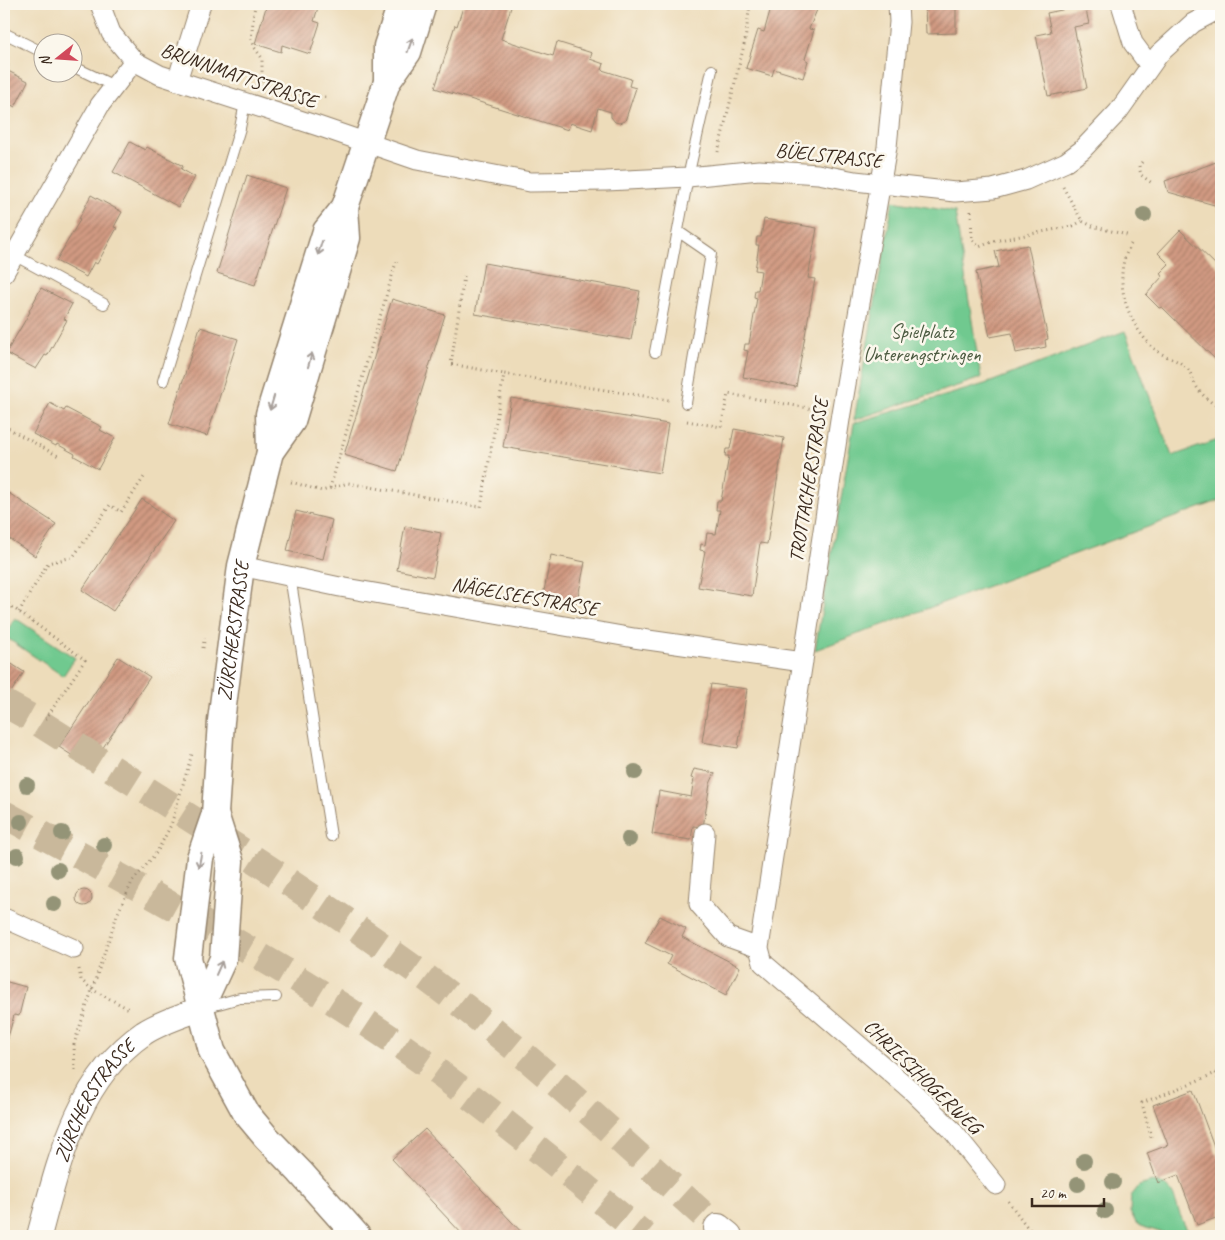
<svg xmlns="http://www.w3.org/2000/svg" width="1225" height="1240" font-family="Caveat,sans-serif">
	<style>
		.green { fill: #6fc98f; stroke: #557a56 }
		.building { fill: url(#building-hatch) }
		.lines { fill: none; stroke-linecap: round; stroke-linejoin: round }
		.motorway-tunnel { stroke: #c9b89b; stroke-width: 28; stroke-dasharray: 28 14; stroke-linecap: butt }
		.service-casing { stroke: #94836c; stroke-width: 12 }
		.minor-casing { stroke: #94836c; stroke-width: 21 }
		.tertiary-casing { stroke: #94836c; stroke-width: 26 }
		.secondary-casing { stroke: #94836c; stroke-width: 29 }
		.motorway-casing { stroke: #94836c; stroke-width: 30 }
		.path { stroke: #94836c; stroke-width: 3; stroke-dasharray: 1 4; stroke-linecap: butt }
		.service { stroke: #fff; stroke-width: 10 }
		.minor { stroke: #fff; stroke-width: 19 }
		.tertiary { stroke: #fff; stroke-width: 24 }
		.secondary { stroke: #fff; stroke-width: 26 }
		.motorway { stroke: #fff; stroke-width: 28 }
		.tree { fill: #949477 }
		.oneway { stroke: #a79f9a }
		.labels { text-anchor: middle; stroke-width: 5; stroke-linejoin: round; paint-order: stroke }
		.street-label { font-size: 20px; fill: #3b2a1e; stroke: #fbf7ec }
		.park-label { font-size: 20px; fill: #4b5a40; stroke: #fbf7ec }
	</style>
	<defs>
		<pattern id="building-hatch" width="6" height="6" patternUnits="userSpaceOnUse" patternTransform="scale(1.25)"><rect width="6" height="6" fill="#d19a82"/><path d="M-1 1l2-2M0 6l6-6M5 7l2-2" fill="none" stroke="#ab7e6a"/></pattern>
	</defs>
	<rect width="100%" height="100%" fill="#fbf7ec"/>
	<filter id="ink" filterUnits="userSpaceOnUse"><feTurbulence type="fractalNoise" baseFrequency=".02" numOctaves="2"/><feDisplacementMap in="SourceGraphic" scale="10" xChannelSelector="R" yChannelSelector="G"/><feConvolveMatrix kernelMatrix="1 2 1 2 8 2 1 2 1" color-interpolation-filters="sRGB"/></filter>
	<filter id="wash" filterUnits="userSpaceOnUse"><feTurbulence type="fractalNoise" baseFrequency=".0096" numOctaves="4" result="noise"/><feDisplacementMap in="SourceGraphic" scale="20" xChannelSelector="R" yChannelSelector="G"/><feGaussianBlur stdDeviation="1.12" result="paint"/><feColorMatrix in="noise" values="0 0 0 0 0 0 0 0 0 0 0 0 0 0 0 0 0 1.4 0 .05"/><feComposite in="paint" operator="in"/></filter>
	<g filter="url(#wash)">
		<rect width="100%" height="100%" fill="#eddcba"/>
		<path class="green" d="M893,201L955,212L981,378L854,420Z
			M1125,331L1172,456L1221,439V500L815,650L854,423L988,383Z
			M15,618L75,658L63,676L4,636Z
			M1152,1182C1177,1185 1173,1200 1182,1219C1184,1225 1188,1231 1192,1236H1168L1163,1233L1140,1226L1136,1223L1130,1211L1131,1196L1139,1186Z"/>
		<g id="blocks">
			<path class="building" d="M267,4H319L314,21L320,23L310,54L282,45L281,52L255,44Z
				M464,4H512L501,39L553,56L557,42L592,53L590,59L604,64L602,70L631,79L629,86L636,88L625,121L619,123L615,122L611,117V112L598,108L592,130L570,123L568,130L435,88L455,25L457,26Z
				M772,4L819,5L809,29L814,30L805,59L808,61L803,78L774,69L772,76L746,68L758,30L764,32Z
				M925,4H956V33L926,34Z
				M1085,5L1089,24L1074,27L1087,88L1048,96L1036,35L1051,32L1047,13Z
				M4,62L9,65L6,70L28,81L15,107L4,101Z
				M130,142L145,150L147,147L183,166L181,169L195,177L179,207L113,172Z
				M1216,162L1221,170V213L1218,211V206L1168,192L1165,181Z
				M247,175L286,188L255,285L217,273Z
				M91,195L122,212L114,227L117,228L97,264L94,262L86,277L56,261L80,220L79,219Z
				M764,219L817,228L808,278L815,279L796,387L743,377L748,351L744,350L745,344H749L757,298L754,297L755,290H758L761,271L755,270L759,245H756L757,237H761Z
				M1180,230L1221,270V365L1162,307L1159,308L1146,295L1162,277L1160,273L1169,264L1158,253Z
				M1028,245L1048,339L1045,340L1046,347L1016,353L1012,333L990,337L976,272L999,267L995,251Z
				M484,263L640,291L631,340L475,314Z
				M41,288L72,304L64,319L67,320L47,356L45,355L36,369L6,353L30,312L29,311Z
				M392,299L445,315L397,471L344,455Z
				M200,327L238,339L207,436L169,424Z
				M511,398L668,424L660,473L503,447Z
				M50,403L64,411L66,408L102,427L100,430L115,438L98,469L74,456L75,454L57,444L56,446L33,434Z
				M734,429L784,438L767,544L760,543L752,596L698,587L705,551L700,550L701,544L705,545L707,533L716,534L720,510H716L717,501H721L729,456H725L726,449H730Z
				M4,490L56,524L35,556L4,535Z
				M142,499L174,521L113,611L82,590Z
				M296,511L332,520L323,559L287,551Z
				M405,526L441,533L433,577L397,570Z
				M551,555L585,562L577,602L543,596Z
				M118,657L150,677L90,767L59,747Z
				M4,659L24,672L4,703Z
				M711,684L747,689L738,748L702,742Z
				M694,769L715,773L710,784L703,827L693,826L691,840L652,834L659,791L691,797L694,779L691,778Z
				M76 898a8 8 0 1 1 16 0a8 8 0 1 1-16 0Z
				M660,916L686,929L682,937L740,967L726,995L667,964L671,956L645,943Z
				M4,981L26,987L19,1016L14,1015L4,1053Z
				M1193,1090L1221,1165V1216L1197,1225L1178,1175L1158,1183L1147,1153L1168,1145L1153,1105Z
				M425,1129L525,1236H464L392,1159Z"/>
		</g>
	</g>
	<g filter="url(#ink)">
		<use href="#blocks" fill-opacity="0" stroke="#94836c" stroke-width="1"/>
		<g class="lines">
			<path class="motorway-tunnel" d="M4,703L33,719C164,801 296,883 421,974C526,1051 621,1141 718,1228
				M4,814C139,888 277,960 404,1048C487,1106 566,1172 645,1236"/>
			<defs>
				<path id="service" d="M4,33L42,52
					M72,66L114,86
					M679,232L711,254L686,403
					M14,255L104,304
					M655,352L688,177L712,70
					M163,381L240,128L245,103
					M290,576L331,836
					M204,1008L240,998L276,997"/>
				<path id="minor" d="M100,4L111,33L134,61L160,75L318,126L417,160L530,182L606,181L688,177L759,170L818,174L855,181L955,192L993,189L1026,180L1066,162L1082,150L1118,112L1159,54L1193,23L1221,8
					M898,4L899,22L887,147L841,413L759,948L763,963L912,1091L951,1129L996,1185
					M1121,4L1133,43L1150,66
					M177,81L201,4
					M4,273L100,105L134,61
					M241,566L340,587L634,638L803,662
					M705,833L699,904L728,937L759,948
					M4,918L74,949"/>
				<g id="tertiary">
					<path id="s1" d="M39,1236C59,1162 77,1079 144,1033C161,1022 181,1016 200,1009"/>
				</g>
				<g id="secondary">
					<path d="M387,82V46L401,4"/>
					<path d="M270,452L292,421L347,238L345,207"/>
					<path d="M200,1009L223,959L230,861L215,814"/>
					<path id="s2" d="M357,1236L300,1172L266,1137L246,1113L212,1051L188,958L200,858L215,814L221,721L241,566L270,452L269,414L326,231L345,207L387,82L408,52L423,4"/>
				</g>
				<path id="motorway" d="M718,1228L728,1236"/>
			</defs>
			<use href="#service" class="service-casing"/>
			<use href="#minor" class="minor-casing"/>
			<use href="#tertiary" class="tertiary-casing"/>
			<use href="#secondary" class="secondary-casing"/>
			<use href="#motorway" class="motorway-casing"/>
			<path class="path" d="M255,4L251,39L254,47L262,58V85H264
				M280,89L311,96L326,97
				M718,152L745,41L750,4
				M1142,162L1139,166L1141,175L1152,183
				M1063,187L1082,221L1092,226L1127,235
				M971,211L972,239L979,247L994,241L1073,226L1082,221
				M1131,244C1110,278 1128,327 1157,351C1167,358 1179,360 1187,368C1191,372 1191,377 1194,382C1200,394 1209,402 1221,408
				M464,276L451,364L504,374
				M687,421L721,427L728,394L820,410
				M4,426L60,457
				M291,482L322,491L348,483L481,507L504,374L669,400
				M330,488L397,259
				M4,601L85,660L45,720
				M19,612L48,563L73,557L110,505L121,512L144,477
				M203,648L205,634
				M79,969L81,980L93,990L129,1009
				M75,1070L74,1045L76,1038L117,915L132,882L157,852L171,825L192,754
				M1151,1137L1142,1103L1216,1073L1221,1087
				M1008,1201L1027,1227L1036,1236
				M4,1211L10,1212L5,1236"/>
			<use href="#service" class="service"/>
			<use href="#minor" class="minor"/>
			<use href="#tertiary" class="tertiary"/>
			<use href="#secondary" class="secondary"/>
			<use href="#motorway" class="motorway"/>
		</g>
		<g class="tree">
			<circle cx="1144" cy="215" r="8"/>
			<circle cx="635" cy="772" r="8"/>
			<circle cx="27" cy="785" r="8"/>
			<circle cx="21" cy="822" r="8"/>
			<circle cx="62" cy="833" r="8"/>
			<circle cx="629" cy="839" r="8"/>
			<circle cx="104" cy="845" r="8"/>
			<circle cx="17" cy="856" r="8"/>
			<circle cx="58" cy="870" r="8"/>
			<circle cx="54" cy="904" r="8"/>
			<circle cx="1084" cy="1161" r="8"/>
			<circle cx="1113" cy="1182" r="8"/>
			<circle cx="1078" cy="1184" r="8"/>
			<circle cx="1105" cy="1211" r="8"/>
		</g>
		<defs><path id="oneway-shaft" d="M-6 0H5M1.5-3L5.5 0L1.5 3" fill="none" stroke-width="1.6" stroke-linecap="round" stroke-linejoin="round" transform="scale(1.25)"/></defs>
		<g class="oneway">
			<use href="#oneway-shaft" transform="translate(410 45) rotate(-71)"/>
			<use href="#oneway-shaft" transform="translate(320 248) rotate(107)"/>
			<use href="#oneway-shaft" transform="translate(310 360) rotate(-74)"/>
			<use href="#oneway-shaft" transform="translate(272 403) rotate(107)"/>
			<use href="#oneway-shaft" transform="translate(200 860) rotate(101)"/>
			<use href="#oneway-shaft" transform="translate(219 968) rotate(-66)"/>
		</g>
	</g>
	<g class="labels">
		<g class="street-label">
			<text transform="translate(239 75) rotate(19)" y="7">BRUNNMATTSTRASSE</text>
			<text transform="translate(829 155) rotate(6)" y="7">BÜELSTRASSE</text>
			<text transform="translate(808 480) rotate(-81)" y="7">TROTTACHERSTRASSE</text>
			<text transform="translate(525 596) rotate(10)" y="7">NÄGELSEESTRASSE</text>
			<text dy="7" stroke="none"><textPath href="#s2" startOffset="664">ZÜRCHERSTRASSE</textPath></text>
			<text transform="translate(923 1076) rotate(44)" y="7">CHRIESIHOGERWEG</text>
			<text dy="7" stroke="none"><textPath href="#s1" startOffset="148">ZÜRCHERSTRASSE</textPath></text>
		</g>
		<g class="park-label">
			<text x="922" y="338">Spielplatz<tspan x="922" dy="23">Unterengstringen</tspan></text>
		</g>
	</g>
	<rect width="1225" height="1240" fill="none" stroke="#fbf7ec" stroke-width="20"/>
	<g transform="translate(58 58) rotate(253)"><circle r="24" fill="#fbf7ec" stroke="#aea59a"/>
	<path d="M0-4L9 19L0 12L-9 19Z" fill="#d1495b"/>
	<text y="-8" font-size="14" font-weight="bold" text-anchor="middle" fill="#3b2a1e">N</text>
	</g>
	<path d="M1032 1198v8h72v-8" fill="none" stroke="#3b2a1e" stroke-width="2.5"/>
	<text x="1040" y="1198" font-size="15" fill="#3b2a1e" stroke="#fbf7ec" stroke-width="4" paint-order="stroke">20 m</text>
</svg>
